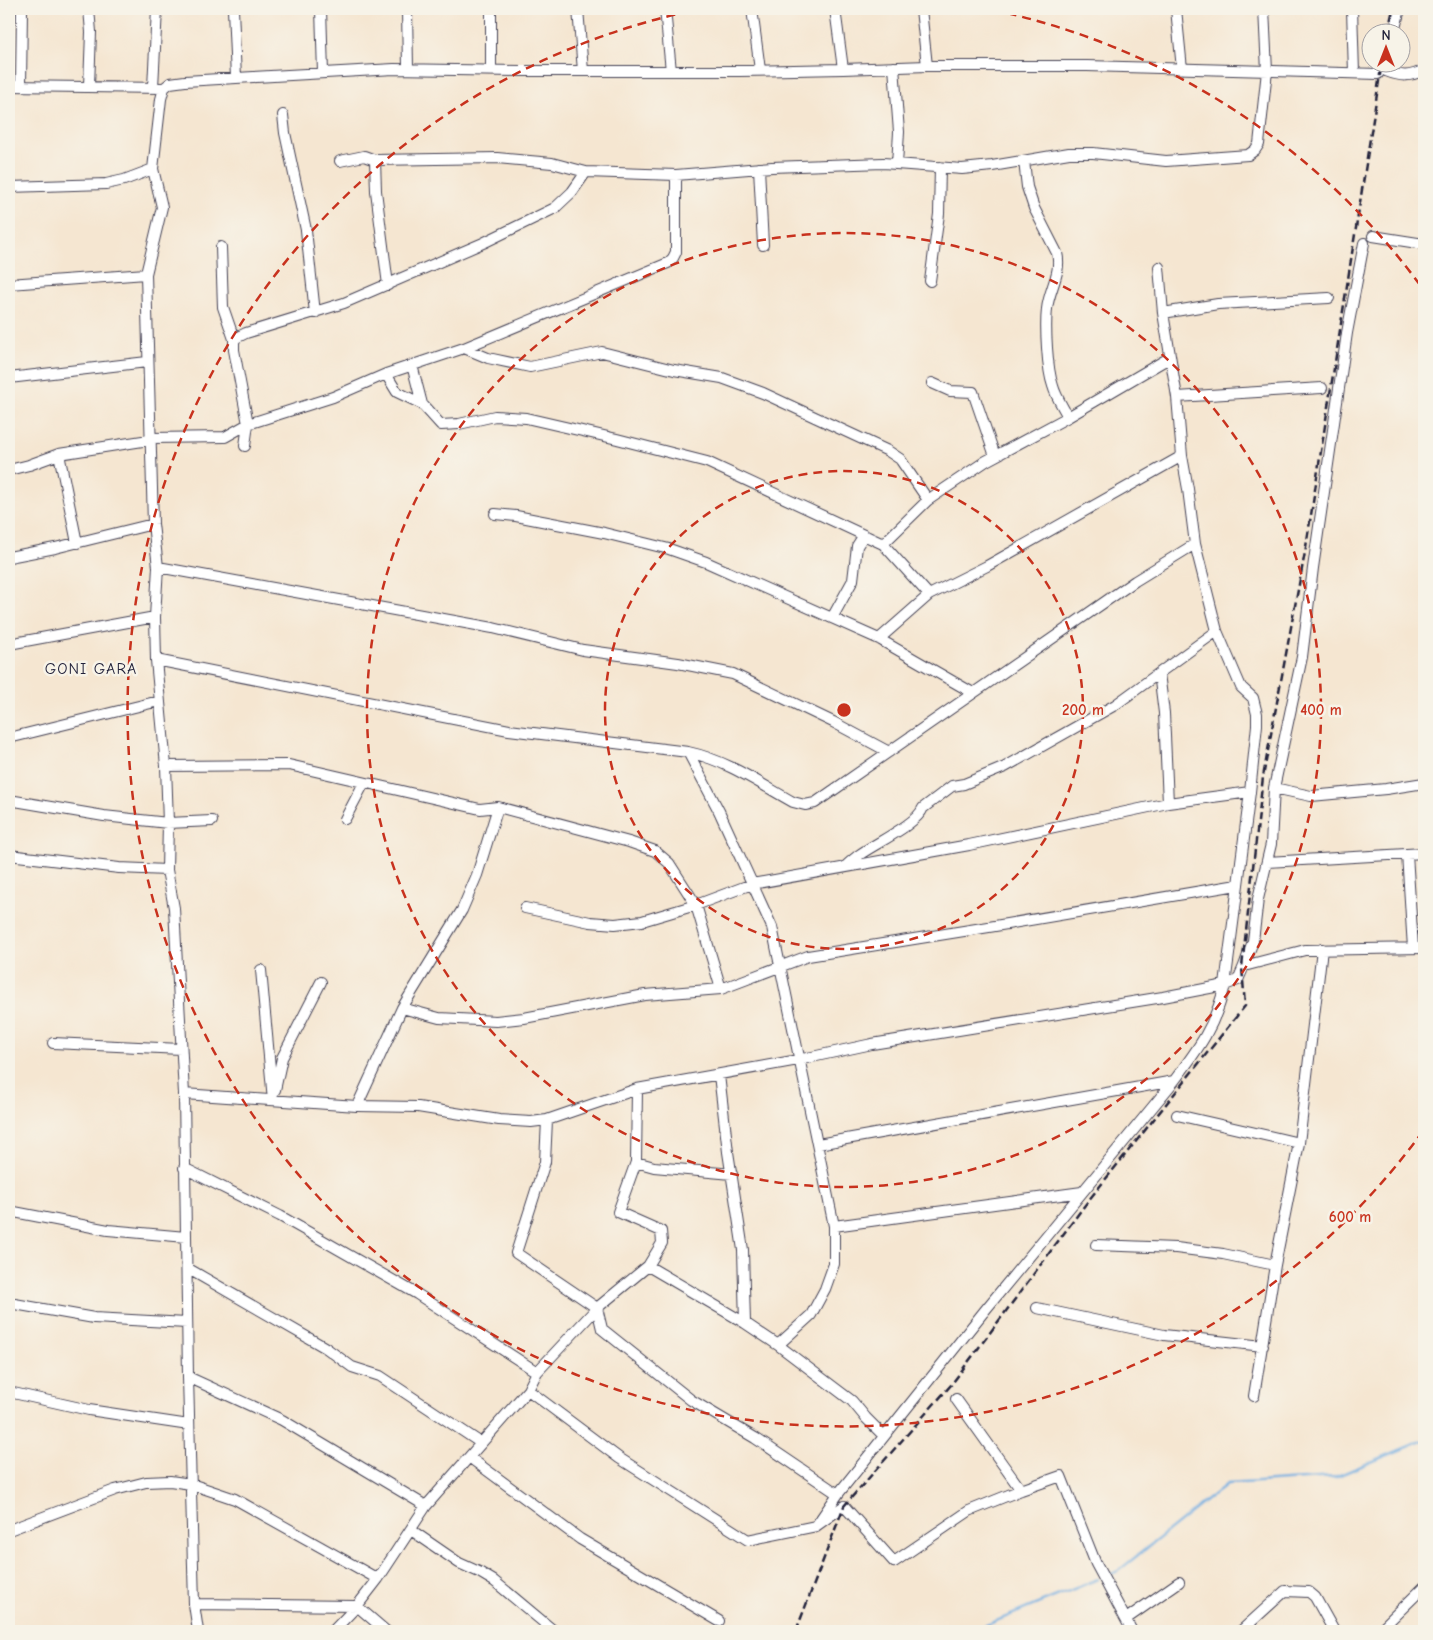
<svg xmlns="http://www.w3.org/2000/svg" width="1433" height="1640" font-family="'Comic Neue',sans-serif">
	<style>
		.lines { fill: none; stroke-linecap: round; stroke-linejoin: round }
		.stream { stroke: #6eabe0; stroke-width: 2.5 }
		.minor-casing { stroke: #423f52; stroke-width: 12 }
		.minor { stroke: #fff; stroke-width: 10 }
		.rail { stroke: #22223b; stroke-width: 2.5; stroke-dasharray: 8 4; stroke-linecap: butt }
		.ring { fill: none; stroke: #c8321e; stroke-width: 2.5; stroke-dasharray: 9 6 }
		.labels { text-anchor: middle; stroke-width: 5; stroke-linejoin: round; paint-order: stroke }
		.quarter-label { font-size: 16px; letter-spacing: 1px; fill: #22223b; stroke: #f7f3e8 }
		.centre { fill: #c8321e; stroke: #f7f3e8; stroke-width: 2.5 }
		.ring-label { font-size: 15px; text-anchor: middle; font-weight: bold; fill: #c8321e; stroke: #f7f3e8; stroke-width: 5; stroke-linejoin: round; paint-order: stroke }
	</style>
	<rect width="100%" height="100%" fill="#f7f3e8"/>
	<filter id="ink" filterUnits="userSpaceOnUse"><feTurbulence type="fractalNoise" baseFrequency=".02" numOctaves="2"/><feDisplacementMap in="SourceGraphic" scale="10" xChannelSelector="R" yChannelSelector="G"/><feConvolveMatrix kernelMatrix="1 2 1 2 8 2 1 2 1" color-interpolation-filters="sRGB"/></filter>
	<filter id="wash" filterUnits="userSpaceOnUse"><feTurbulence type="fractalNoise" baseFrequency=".0096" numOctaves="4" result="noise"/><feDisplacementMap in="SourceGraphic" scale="20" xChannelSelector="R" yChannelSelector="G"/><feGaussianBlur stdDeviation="1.12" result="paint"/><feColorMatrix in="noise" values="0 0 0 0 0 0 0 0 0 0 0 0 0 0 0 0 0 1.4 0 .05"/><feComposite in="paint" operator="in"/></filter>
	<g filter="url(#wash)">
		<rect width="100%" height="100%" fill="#f5e6d1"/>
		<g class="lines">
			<path class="stream" d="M1107,1576L1118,1571L1227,1484L1335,1477L1424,1440
				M972,1631L1098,1579"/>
		</g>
	</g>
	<g filter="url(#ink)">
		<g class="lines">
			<defs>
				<path id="minor" d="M233,9L236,78
					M321,9L323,73
					M407,9L408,69
					M578,9L583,71
					M665,9L671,71
					M752,9L760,70
					M835,9L843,69
					M921,9L927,66
					M1176,9L1182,69
					M1352,9L1354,73
					M1394,32L1400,9
					M894,67L899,132L897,164
					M491,71V9
					M1386,71C1401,77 1410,77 1424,70
					M9,86L164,88
					M21,86L22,9
					M89,86L91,32L89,9
					M153,87L157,9
					M283,115L285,133L306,230L315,313
					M375,160L376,191L388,285
					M340,161L364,156L375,160L497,158L552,163L586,172L676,175L772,167L883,163L962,169L992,166L1069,153H1093L1166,161L1248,155L1255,150L1259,144L1267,71L1264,9
					M1024,161L1027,187L1034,208L1057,253C1062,273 1049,289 1047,309C1045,327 1047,369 1053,386C1056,397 1063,407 1068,417
					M759,168L763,245
					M9,187L106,184L124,180L153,169
					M1373,236L1424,244
					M221,247L223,307L234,339V350L248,424L245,446
					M930,281L939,214L940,167
					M9,284L146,274
					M1163,313L1218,304L1329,298
					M234,339L246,333L344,303L483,243L555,208L572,192L586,172
					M464,348L488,358L530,367L602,352L674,370L722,378L763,393L888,451L900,459L928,500
					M412,365L422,404
					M386,374L397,392L422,404L441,425L459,424L495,416L526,418L617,439L707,462L883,544L929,595
					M9,378L147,362
					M932,383L950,391L973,392L995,456
					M1177,397L1322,388
					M151,438L225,437L248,424L333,397L386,374L464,348L668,263L673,258L676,252V175
					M59,454L77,543
					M9,470L29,465L59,454L149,440
					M495,514L516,516L604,533L669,549L706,562L879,639L973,693
					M883,544L928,500L986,461L1068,417L1169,358
					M9,557L55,548L153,524
					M158,567L493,628L583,650L678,663L733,674L833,722L889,752
					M832,618L853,580L857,546L864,535
					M879,639L929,595L987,566L1182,456
					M9,644L155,617
					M156,660L509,730L688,752C726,760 759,783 793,802L805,805L815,803L1135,581L1195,544
					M1159,673L1164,713L1168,803
					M9,738L159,701
					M688,752L719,811L772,927L834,1226V1264L825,1289L811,1315L778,1345
					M166,766L289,765L480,809L498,807L629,842L655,851L669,863L696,905L721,989
					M1274,788L1311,796L1386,789L1424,783
					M9,800L104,816L168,823L212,821
					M345,819L364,783
					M1407,854L1413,948
					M9,855L119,868L167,870
					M1267,862L1424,853
					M846,866C850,862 854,859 859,855C874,844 917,824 923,808L952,786L964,784L1005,767L1115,705L1217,631
					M525,908L590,922L615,924L642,921L696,905L752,884L969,845L1168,803L1250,792
					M1244,966L1253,941L1258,899L1271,844L1274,788L1302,657L1313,568L1347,333L1364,243
					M261,970L273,1100
					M402,1008L439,1018L496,1021L524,1018L645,995L721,989L808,956L995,926L1237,885
					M53,1043L181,1049
					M719,1075L728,1152L743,1250L745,1323
					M275,1090L282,1058L321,982
					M184,1094L357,1106L418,1107L499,1120L531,1122L547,1120L637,1089L798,1060L872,1044L1163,997L1225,985L1238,980L1244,966L1305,950L1424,948
					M357,1106L402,1008L462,910L477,875L498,807
					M1177,1115L1299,1143
					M547,1120L545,1162L516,1253L597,1308L602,1329L691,1400L755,1438L838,1494
					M818,1144L1174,1081
					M636,1162L654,1167L732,1174
					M184,1168L280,1216L417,1294L537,1372
					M9,1211L108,1230L186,1237
					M834,1226L1082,1192
					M1096,1245L1176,1248L1223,1254L1275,1265
					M648,1266L745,1323L778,1345L852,1401L866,1418L884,1436
					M187,1268L326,1348L352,1367L380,1376L481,1443
					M9,1303L94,1318L187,1323
					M1037,1308L1164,1335L1263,1346
					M188,1377L282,1420L426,1506
					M528,1390L619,1458L748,1540L816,1526L844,1506L894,1562L969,1511L1021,1490L1061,1476L1096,1564L1132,1631
					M9,1392L89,1410L189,1425
					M1254,1396L1275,1265L1299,1143L1322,949
					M956,1399L1021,1490
					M469,1457L580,1539L719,1621
					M816,1526L838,1494L986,1309L1174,1081C1199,1048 1215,1026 1225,985L1250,792L1257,725V714L1253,698L1241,687L1217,631L1195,544L1188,489L1182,456L1177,397L1163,313L1159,267
					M9,1530L115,1490L146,1482L170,1481L191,1484L235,1499L378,1579
					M411,1530L459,1563L479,1572L494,1581L554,1631
					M194,1604L357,1606L386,1631
					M1126,1619L1179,1582
					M198,1631L194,1604L188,1377L184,1094L174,908L167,870L168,823L166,766L156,660L155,617L158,567L153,524L146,274L162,207L153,169L161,99L164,88L170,83L185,81L394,69L522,71H739L843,69L927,66H1087L1378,74L1381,68L1386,71L1391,62
					M333,1631L357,1606L378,1579L426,1506L528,1390L537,1372L597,1308L648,1266L662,1243L661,1231L618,1212L636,1162L637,1089
					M1241,1631L1285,1591L1309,1592L1315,1597L1334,1631
					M1379,1631L1424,1587"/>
			</defs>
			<use href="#minor" class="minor-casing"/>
			<use href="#minor" class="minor"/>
			<path class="rail" d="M1388,32L1393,9
				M796,1631L844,1506L951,1385L1088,1201L1245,1006L1242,967L1263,777L1306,547L1382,62"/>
		</g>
	</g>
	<g class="ring">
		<circle cx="844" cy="710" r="239"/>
		<circle cx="844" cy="710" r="477"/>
		<path d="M1423 1131A716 716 0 1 1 695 10M993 10A716 716 0 0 1 1423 289"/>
	</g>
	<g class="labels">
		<g class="quarter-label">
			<text x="91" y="674">GONI GARA</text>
		</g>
	</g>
	<circle cx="844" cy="710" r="8" class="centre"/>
	<g class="ring-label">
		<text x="1083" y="715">200 m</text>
		<text x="1321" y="715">400 m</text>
		<text x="1350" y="1222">600 m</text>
	</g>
	<rect width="1433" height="1640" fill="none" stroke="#f7f3e8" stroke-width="30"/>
	<g transform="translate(1386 48)"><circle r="24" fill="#f7f3e8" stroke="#a29fa3"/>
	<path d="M0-4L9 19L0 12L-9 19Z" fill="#c8321e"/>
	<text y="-8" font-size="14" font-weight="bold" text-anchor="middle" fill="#22223b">N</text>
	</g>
</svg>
